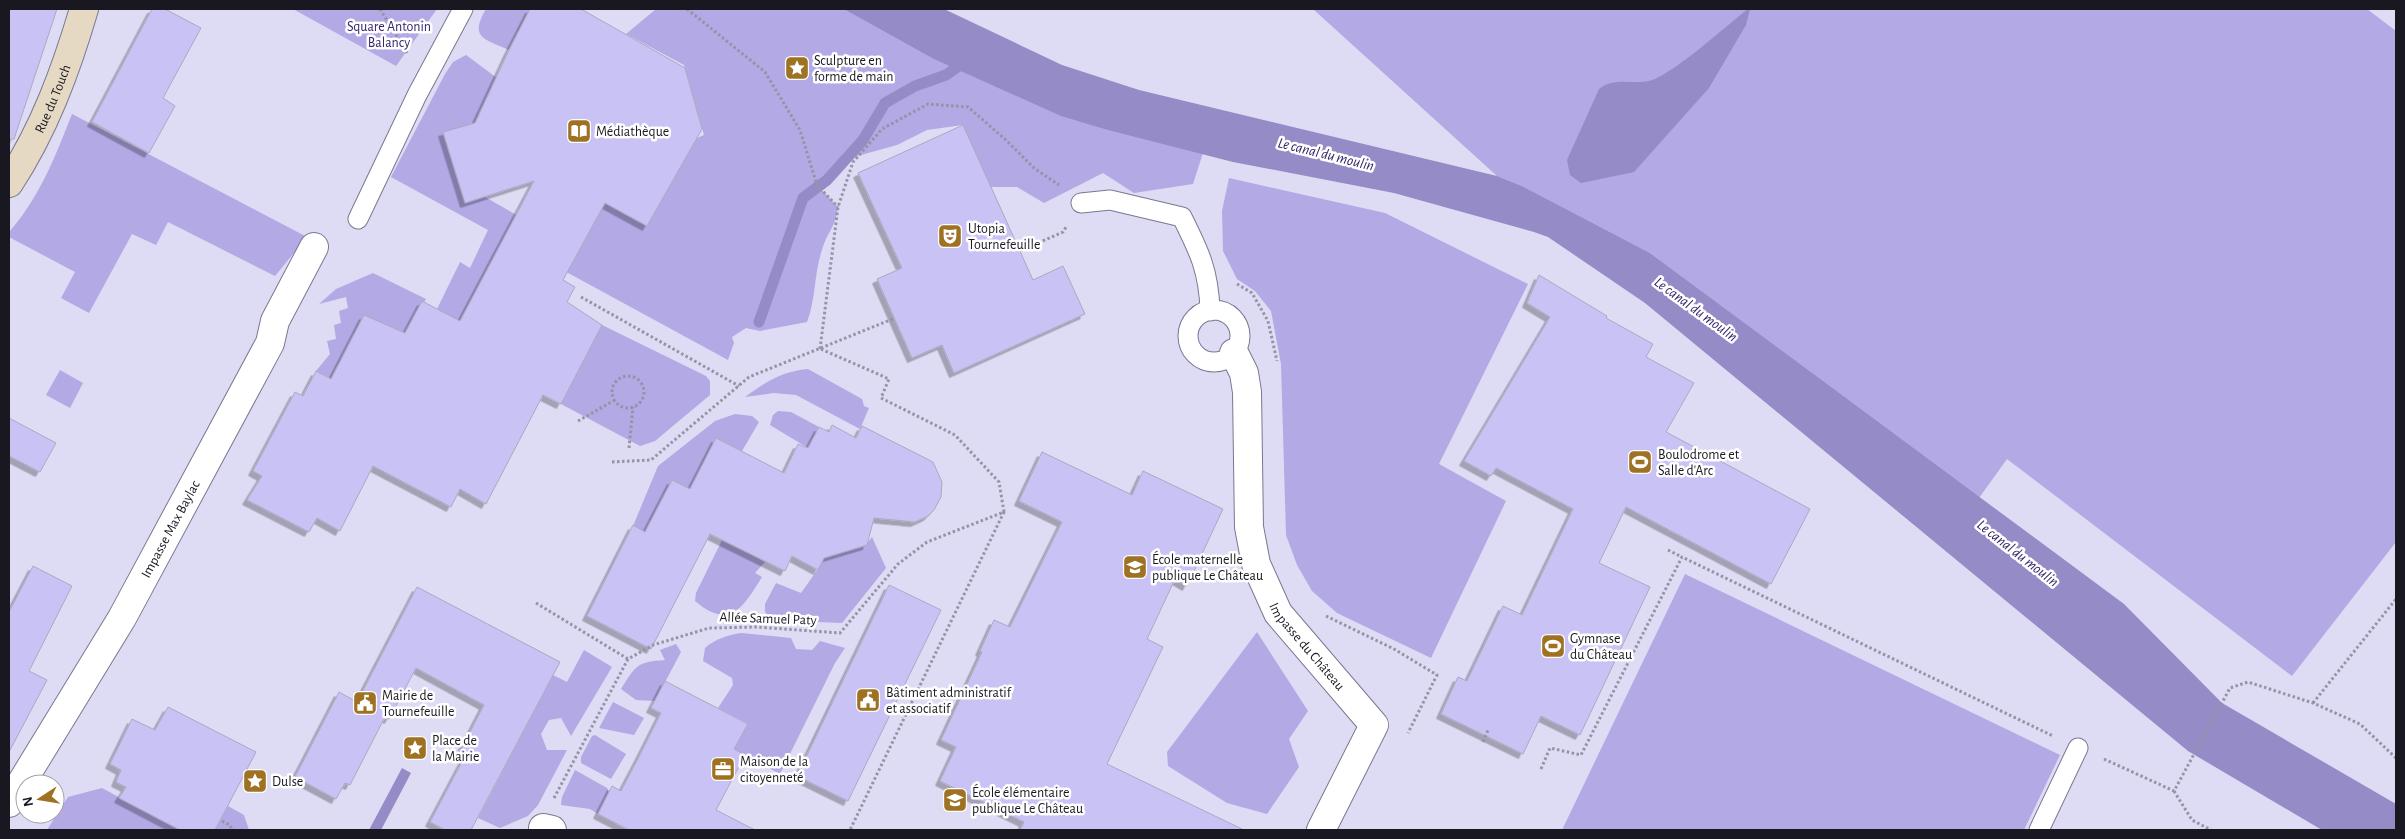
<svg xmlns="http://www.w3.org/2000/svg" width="2405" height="839" font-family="'Alegreya Sans',sans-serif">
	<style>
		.green { fill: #b2a9e5 }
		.water { fill: #948bc7 }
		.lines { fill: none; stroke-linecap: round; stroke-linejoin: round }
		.stream { stroke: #948bc7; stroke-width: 11 }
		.building { fill: #c9c2f5; stroke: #aba8c0; filter: url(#shadow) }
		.lane-casing { stroke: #7a788f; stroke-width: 21 }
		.street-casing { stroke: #7a788f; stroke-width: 30 }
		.secondary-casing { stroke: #7a788f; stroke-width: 30 }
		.path { stroke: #9593a5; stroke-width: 3; stroke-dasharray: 2.5 2.5; stroke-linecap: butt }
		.lane { stroke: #fff; stroke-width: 19 }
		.street { stroke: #fff; stroke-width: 28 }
		.secondary { stroke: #e6d9c3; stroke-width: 28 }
		.labels { text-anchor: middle; stroke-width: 5; stroke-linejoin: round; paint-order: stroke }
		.park-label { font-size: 14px; fill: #37246b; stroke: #fff }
		.poi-label { font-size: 14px; fill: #191820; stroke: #fff; text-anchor: start }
		.street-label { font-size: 14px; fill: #191820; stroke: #fff }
		.water-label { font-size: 15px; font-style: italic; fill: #301c63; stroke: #fff }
	</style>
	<defs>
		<filter id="shadow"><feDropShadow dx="-4.5" dy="4.5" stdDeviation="0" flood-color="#0004"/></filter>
	</defs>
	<rect width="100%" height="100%" fill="#dedbf4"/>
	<path class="green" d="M293,9H437L396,66Z
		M486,9H530L509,50C484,39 469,38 486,9Z
		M656,9H886L1208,137L1193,184L1134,193L1103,173L1044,203L1017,187H991L963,125L927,130L897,145L843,160L817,185L838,207C835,229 827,232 822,250C814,273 816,299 807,322L760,331L746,328L732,337L734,343L728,360L504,238L460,321L437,309L460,262L470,268L488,230L391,177L445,74L453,62L466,55L497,78L475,123L469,124L491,194L485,197L579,251L605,203L647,226L697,138L704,135L684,65L626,34Z
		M1313,9H2367L2396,31V542L2292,676L2007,459L1979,498L1650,253L1522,186L1497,176Z
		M72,114L307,237L275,276L168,222L156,245L132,234L89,313L61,298L75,272L9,237V232C40,197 55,157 72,114Z
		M1229,178L1385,213L1528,284L1439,464L1506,501L1431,658L1337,613L1312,591L1297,565L1286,535L1281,364L1271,311L1255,291L1237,279L1223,251L1222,211Z
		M373,273L426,299L399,344L336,381L316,371L330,354L327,341L336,339L334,325L341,323L339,311L348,308L346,297L319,304L336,289Z
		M602,325L706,376L710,381V395L655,441L640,446L561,404Z
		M808,369L862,399L864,406L869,408L860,429L796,395L774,393L745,397C765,382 783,371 808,369Z
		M60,370L83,383L70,408L46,395Z
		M778,411L791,412L819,427L808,448L770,425L773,415Z
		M735,414L752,416L759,422L742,451L716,438L690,489L672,480L645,532L633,526L658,466L715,421Z
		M872,537L886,568L842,623L772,620L765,612V604L776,583L801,593L818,569L831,545L845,552L865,546Z
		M722,540L765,562L755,573L762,577C744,606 730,631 695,601L696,593Z
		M1685,574L2060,755L2024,830H1562Z
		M1257,632L1308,711L1289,739L1299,767L1267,814L1227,803L1168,766L1167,752Z
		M741,633L791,638L796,649L812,650L820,641L845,648L835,663L780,774L734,749L747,723L718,708L733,685L732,678L703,661L705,648C715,639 728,635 741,633Z
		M676,644L681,652L655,701L636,700L621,689C636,665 637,662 665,660L660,650Z
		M584,650L612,667L571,736L561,718L549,720L541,734L547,750H567L538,805L528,816L500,828L478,818L553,675L567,682Z
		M613,702L644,718L634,735L599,728Z
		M595,735L626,754L611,779L581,763V757L592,736Z
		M575,770L607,788L609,792L598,814L590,809L561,805L562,797Z
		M102,788L165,822L200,813L191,830H47L68,797Z
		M228,806L244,815L249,830H215Z"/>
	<path class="water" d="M844,9H944L1062,65L1139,90L1497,176L1522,186L1650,253L2124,604L2222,703L2396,804V830H2322L2188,751L1645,303L1548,237L1534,232L1394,193L1233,162L1108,130L1061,116L934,59Z
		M1748,9H1750L1746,25L1709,88L1634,172L1581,183L1570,175L1567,160L1599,89C1616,75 1637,87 1655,79C1684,65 1722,29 1748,9Z
		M402,768L411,773L381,830H369Z"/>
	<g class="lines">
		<path class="stream" d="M759,322L803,198L827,180L863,140L885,103L915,86L946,75L966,61"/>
	</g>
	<path class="building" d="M9,9H57L14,139H9Z
		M152,9H165L201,28L163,98L175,106L149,153L92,122Z
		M530,9H581L685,68L702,129L647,226L605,203L563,280L575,287L567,302L602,325L561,404L543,395L486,504L460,489L451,507L373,466L340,531L317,518L309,532L247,500L262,476L253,471L295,392L303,396L316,371L331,379L364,315L405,333L422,301L460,321L534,181L465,203L443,132L475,123L509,50Z
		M963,125L1033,280L1063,266L1085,314L954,373L942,345L912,358L877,279L902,268L858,173Z
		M1539,275L1607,316L1606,318L1653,344L1646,357L1694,383L1666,432L1810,509L1771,584L1626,507L1599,563L1650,587L1580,735L1541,716L1523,754L1441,714L1458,677L1467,681L1503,606L1522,615L1573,509L1496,468L1491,476L1464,461L1550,317L1527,303Z
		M9,418L56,443L40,472L9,456Z
		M832,425L856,438L862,426L933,462L942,482L941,497L934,510L928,516L915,522L874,518L867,545L824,558L818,570L792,556L785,571L710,534L651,649L587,616L633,525L645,532L672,480L690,489L716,438L784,473L798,444L808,448L819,427L829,432Z
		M1042,452L1132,495L1143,471L1223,509L1187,586L1175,579L1147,639L1163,647L1107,764L1244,830H1020L1024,822L940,781L956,747L941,740L982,652L980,651L994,620L1010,627L1062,522L1019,501Z
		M33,566L72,586L29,671L47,680L9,752V612Z
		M889,585L941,610L848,801L797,776Z
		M417,587L560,662L471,830H445L430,822L464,758L458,755L484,705L416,668L389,719L385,717L350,785L345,783L336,799L295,777L339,692L357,702Z
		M665,681L748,724L734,749L745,755L716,810L755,830H629L598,814L612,786L621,791L641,753L661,713L651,708Z
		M168,707L256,752L215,830H180L119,798L126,787L116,782L121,770L110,764L132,719L155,730Z"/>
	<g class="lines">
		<defs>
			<path id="lane" d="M1081,203L1110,200L1182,217C1199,251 1209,271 1210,311
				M358,219L417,95L463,9
				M1188 336a26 26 0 1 1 52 0a26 26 0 1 1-52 0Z
				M2039,830L2078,748"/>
			<g id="street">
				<path id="s1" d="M1234,353L1244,373L1247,392L1249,527L1256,564L1278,613L1374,725L1321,830"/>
				<path id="s2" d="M9,803L122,618L270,343L275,321L314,247"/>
				<path d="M543,828L552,830"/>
			</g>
			<g id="secondary">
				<path id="s3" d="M9,183C44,130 66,70 84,9"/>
			</g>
		</defs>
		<use href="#lane" class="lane-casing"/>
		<use href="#street" class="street-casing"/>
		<use href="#secondary" class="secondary-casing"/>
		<path class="path" d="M380,9L407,53
			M687,9L765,72L800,130L817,185L838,207
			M1020,251L1063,232L1066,227
			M1237,284L1252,293L1268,321L1277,361
			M581,297L739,386
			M820,349L838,207L853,162L882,129L928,104L968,107L1006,140L1034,168L1059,185
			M821,349L889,379L881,398L955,435L999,482L1004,512
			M612 392a16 16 0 1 1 32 0a16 16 0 1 1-32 0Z
			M578,421L615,400
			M629,448L633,407
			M612,462L651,460L749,377L895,318
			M1668,550L1682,557
			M536,603L628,659
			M1326,616L1394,649L1437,675L1408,733
			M2313,703L2396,599
			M1483,742L1488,730
			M2104,759L2174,791L2230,688L2248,682L2313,703L2360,724L2396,758
			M1541,769L1550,748L1581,755L1682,557L2053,736
			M2174,791L2192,820L2211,830
			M554,798L628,659L653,645L709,628L757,627L840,633L898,564L927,542L1004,512L850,830
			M222,821L230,825L232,830"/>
		<use href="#lane" class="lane"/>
		<use href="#street" class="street"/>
		<use href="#secondary" class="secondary"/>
	</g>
	<defs>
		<symbol id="sight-square" viewBox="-11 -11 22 22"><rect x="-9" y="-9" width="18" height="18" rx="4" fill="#9f7223" stroke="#fff"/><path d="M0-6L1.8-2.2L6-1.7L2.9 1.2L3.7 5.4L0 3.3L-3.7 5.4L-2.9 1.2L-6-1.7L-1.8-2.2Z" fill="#fff"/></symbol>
		<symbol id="library-square" viewBox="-11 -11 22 22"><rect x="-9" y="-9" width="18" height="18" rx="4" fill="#9f7223" stroke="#fff"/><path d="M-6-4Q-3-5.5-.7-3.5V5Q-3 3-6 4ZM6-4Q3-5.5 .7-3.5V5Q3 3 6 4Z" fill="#fff"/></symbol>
		<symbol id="theatre-square" viewBox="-11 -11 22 22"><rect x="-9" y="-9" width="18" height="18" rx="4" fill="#9f7223" stroke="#fff"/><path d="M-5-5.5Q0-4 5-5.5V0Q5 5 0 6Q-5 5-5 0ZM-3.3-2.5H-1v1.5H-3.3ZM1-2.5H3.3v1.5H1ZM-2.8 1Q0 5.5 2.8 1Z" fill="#fff"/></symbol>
		<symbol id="stadium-square" viewBox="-11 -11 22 22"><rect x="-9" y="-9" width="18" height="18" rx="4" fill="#9f7223" stroke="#fff"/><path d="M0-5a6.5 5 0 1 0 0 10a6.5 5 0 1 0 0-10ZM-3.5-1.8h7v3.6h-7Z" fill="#fff"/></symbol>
		<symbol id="school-square" viewBox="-11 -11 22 22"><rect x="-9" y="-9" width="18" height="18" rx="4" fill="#9f7223" stroke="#fff"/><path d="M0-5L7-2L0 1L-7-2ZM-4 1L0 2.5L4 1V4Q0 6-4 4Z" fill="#fff"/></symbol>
		<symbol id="civic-square" viewBox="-11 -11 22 22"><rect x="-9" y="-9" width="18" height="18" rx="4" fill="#9f7223" stroke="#fff"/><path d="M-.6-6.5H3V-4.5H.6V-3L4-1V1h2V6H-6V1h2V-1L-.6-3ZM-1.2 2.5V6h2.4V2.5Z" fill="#fff"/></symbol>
		<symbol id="office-square" viewBox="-11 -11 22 22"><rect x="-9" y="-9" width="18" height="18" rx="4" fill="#9f7223" stroke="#fff"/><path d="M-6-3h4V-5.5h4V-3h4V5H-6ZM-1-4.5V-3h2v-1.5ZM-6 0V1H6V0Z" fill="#fff"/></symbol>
	</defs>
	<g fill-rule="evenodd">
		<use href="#sight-square" x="783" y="54" width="28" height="28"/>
		<use href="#library-square" x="565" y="117" width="28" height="28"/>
		<use href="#theatre-square" x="936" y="222" width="28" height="28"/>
		<use href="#stadium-square" x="1626" y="448" width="28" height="28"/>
		<use href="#school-square" x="1121" y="553" width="28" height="28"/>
		<use href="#stadium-square" x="1539" y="632" width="28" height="28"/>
		<use href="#civic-square" x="854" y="686" width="28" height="28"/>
		<use href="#civic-square" x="351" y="689" width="28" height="28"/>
		<use href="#sight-square" x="401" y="734" width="28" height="28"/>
		<use href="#office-square" x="709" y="755" width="28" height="28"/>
		<use href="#sight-square" x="241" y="767" width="28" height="28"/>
		<use href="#school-square" x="941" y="786" width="28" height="28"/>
	</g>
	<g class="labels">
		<g class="park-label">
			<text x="389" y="31">Square Antonin<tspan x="389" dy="16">Balancy</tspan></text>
		</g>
		<g class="poi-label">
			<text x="814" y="65">Sculpture en<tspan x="814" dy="16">forme de main</tspan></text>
			<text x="596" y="136">Médiathèque</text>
			<text x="968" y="233">Utopia<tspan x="968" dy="16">Tournefeuille</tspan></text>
			<text x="1658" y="459">Boulodrome et<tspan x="1658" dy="16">Salle d'Arc</tspan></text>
			<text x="1152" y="564">École maternelle<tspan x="1152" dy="16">publique Le Château</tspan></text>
			<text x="1570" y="643">Gymnase<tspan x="1570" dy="16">du Château</tspan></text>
			<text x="886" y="697">Bâtiment administratif<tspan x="886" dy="16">et associatif</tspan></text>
			<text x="382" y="700">Mairie de<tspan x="382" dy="16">Tournefeuille</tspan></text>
			<text x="432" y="745">Place de<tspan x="432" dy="16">la Mairie</tspan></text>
			<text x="740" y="766">Maison de la<tspan x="740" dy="16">citoyenneté</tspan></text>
			<text x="272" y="786">Dulse</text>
			<text x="972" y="797">École élémentaire<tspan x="972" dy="16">publique Le Château</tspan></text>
		</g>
		<g class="street-label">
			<text dy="5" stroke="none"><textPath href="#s3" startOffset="95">Rue du Touch</textPath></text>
			<text dy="5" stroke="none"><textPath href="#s2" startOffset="318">Impasse Max Baylac</textPath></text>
			<text transform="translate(768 618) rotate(2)" y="5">Allée Samuel Paty</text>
			<text dy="5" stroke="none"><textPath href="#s1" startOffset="312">Impasse du Château</textPath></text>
		</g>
		<g class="water-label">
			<text transform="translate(1326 154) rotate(14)" y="5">Le canal du moulin</text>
			<text transform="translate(1696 309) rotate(36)" y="5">Le canal du moulin</text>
			<text transform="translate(2018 553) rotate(38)" y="5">Le canal du moulin</text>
		</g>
	</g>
	<rect width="2405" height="839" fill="none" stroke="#191820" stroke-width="20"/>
	<g transform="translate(40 799) rotate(258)"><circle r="24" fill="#ffffff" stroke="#a3a3a6"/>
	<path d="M0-4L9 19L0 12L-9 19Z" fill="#9f7223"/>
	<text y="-8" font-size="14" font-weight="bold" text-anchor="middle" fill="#191820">N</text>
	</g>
</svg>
